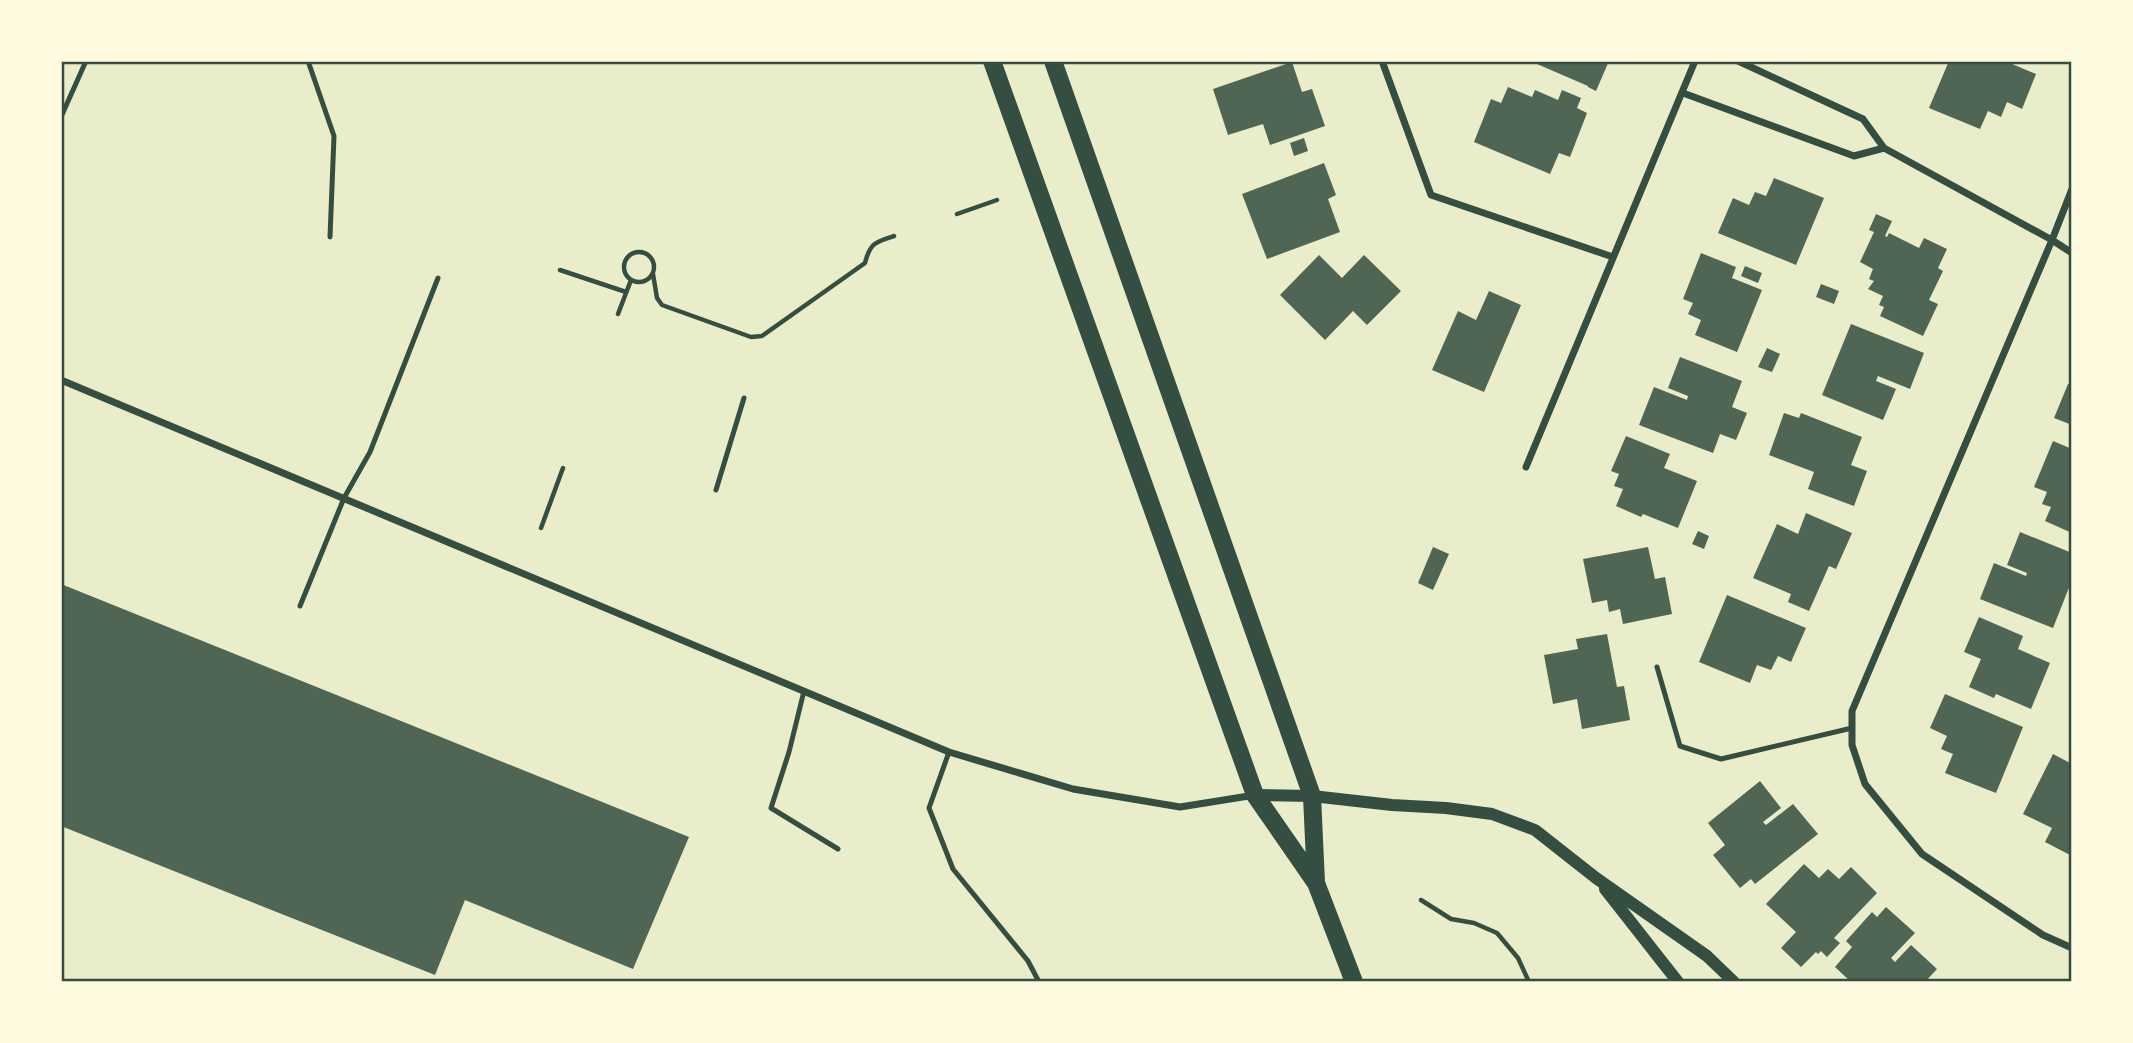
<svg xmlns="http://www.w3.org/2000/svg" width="2133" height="1043" font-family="Spectral,serif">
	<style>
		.building { fill: #4f6655 }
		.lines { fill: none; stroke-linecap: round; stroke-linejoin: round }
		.path { stroke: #344e41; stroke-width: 4.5 }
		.service { stroke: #344e41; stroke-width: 5 }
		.minor { stroke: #344e41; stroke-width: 7 }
		.tertiary { stroke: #344e41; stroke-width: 12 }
		.primary { stroke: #344e41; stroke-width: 18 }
		.neatline { fill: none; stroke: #344e41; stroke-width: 2.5 }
	</style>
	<rect width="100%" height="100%" fill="#e9edc9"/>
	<path class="building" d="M1530,61H1609L1596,91L1588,87V86Z
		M1949,61H2005L2036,74L2022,109L2007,102L2001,117L1988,111L1980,129L1929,108Z
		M1292,62L1302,92L1312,89L1325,126L1270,145L1263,124L1228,135L1213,89Z
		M1508,87L1532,97L1535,90L1558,100L1562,90L1581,98L1577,108L1587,113L1570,157L1559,153L1550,174L1474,142L1491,99L1501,103Z
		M1304,138L1308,151L1294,156L1290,143Z
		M1324,163L1336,195L1328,199L1340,232L1267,259L1242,194Z
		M1774,178L1824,198L1796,265L1718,233L1733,198L1749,205L1755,192L1766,196Z
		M1876,214L1892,221L1885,236L1887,237L1889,233L1919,248L1924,238L1947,249L1938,268L1943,271L1929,300L1938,304L1923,336L1880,316L1884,307L1879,305L1883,296L1868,289L1874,281L1869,279L1873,269L1860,262L1874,232L1869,230Z
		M1701,253L1736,267L1732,278L1762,290L1737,352L1695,335L1701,320L1688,314L1693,303L1683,299Z
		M1319,255L1342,278L1364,255L1401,291L1367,325L1353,311L1325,340L1280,295Z
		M1745,266L1762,273L1758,283L1741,276Z
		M1821,284L1839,291L1834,304L1816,297Z
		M1489,291L1521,305L1484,392L1432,370L1458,311L1476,320Z
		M1851,324L1924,353L1910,389L1878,376L1876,381L1896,389L1883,420L1822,395Z
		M1767,348L1780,354L1772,372L1758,367Z
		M1680,357L1742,381L1732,407L1747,413L1736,440L1720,434L1713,453L1639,425L1654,387L1687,400L1688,396L1668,388Z
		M2068,384L2072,385V425L2054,418Z
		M1784,413L1799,418L1801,413L1862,437L1851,465L1867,471L1854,506L1808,489L1814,472L1769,455Z
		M1626,436L1670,454L1664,468L1697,481L1678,528L1643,514L1641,517L1616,506L1623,489L1614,486L1619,474L1611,471Z
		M2053,441L2072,449V533L2045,521L2051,507L2042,504L2047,492L2034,487Z
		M1806,513L1852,533L1836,569L1829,566L1809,611L1788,602L1791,594L1753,578L1777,524L1798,534Z
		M1698,531L1709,536L1704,549L1692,544Z
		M2020,532L2072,553V580L2053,628L1980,599L1994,563L2026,576L2027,573L2007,565Z
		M1433,547L1449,554L1433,590L1418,583Z
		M1648,547L1655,579L1665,577L1672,614L1623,624L1620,609L1609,612L1607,600L1592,603L1583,559Z
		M61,584L689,837L633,969L465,900L435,975L61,826Z
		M1727,595L1806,628L1791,662L1778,656L1771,670L1757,665L1750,683L1699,662Z
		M1979,617L2023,636L2018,649L2050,663L2031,709L1996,694L1994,698L1969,687L1981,659L1964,652Z
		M1607,634L1617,687L1624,686L1630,720L1582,729L1577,699L1553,704L1544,655L1578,649L1576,639Z
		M1945,694L2023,727L1996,793L1945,773L1953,754L1941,749L1947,736L1930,728Z
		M2053,754L2072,764V856L2045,842L2052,828L2023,814Z
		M1760,781L1781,808L1763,822L1766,825L1793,804L1818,834L1755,884L1751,879L1740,888L1713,855L1725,845L1708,823Z
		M1804,864L1819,878L1828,869L1839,879L1851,867L1877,893L1834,938L1840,943L1827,957L1821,951L1818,954L1816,952L1801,967L1781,948L1796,932L1766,904Z
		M1886,907L1915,933L1891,958L1895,962L1911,945L1937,969L1925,982H1851L1835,967L1852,947L1846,941L1872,912L1877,917Z"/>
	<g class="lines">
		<path class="path" d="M957,214L997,200
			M624 267a15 15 0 1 1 30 0a15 15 0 1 1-30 0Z
			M560,270L626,292
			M653,274L657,298L662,305L751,337L762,336L865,263C870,243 875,242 894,236
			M618,314L631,280
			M541,528L563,468
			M1421,900L1451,919L1474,923L1497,933L1518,958L1529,982"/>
		<path class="service" d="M308,61L334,136L330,237
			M61,117L86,61
			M716,490L744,398
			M300,606L344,498L370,452L438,278
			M1657,667L1680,746L1721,759L1852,728
			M804,691L789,752L771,808L838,849
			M949,752L929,808L953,869L1028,961L1039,982"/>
		<path class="minor" d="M1382,61L1431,195L1613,257
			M1738,61L1863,119L1884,148L2052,240L2072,253
			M1683,93L1854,156L1884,148
			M2072,189L2052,240L1852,711V745L1865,784L1922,854L2043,935L2072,948
			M61,380L949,752L1073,789L1180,807L1255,795
			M1526,467L1695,61"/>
		<path class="tertiary" d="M1255,795L1312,796L1392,805L1446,808L1492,814L1535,830L1596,878L1707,956L1734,982
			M1605,889L1678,982"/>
		<path class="primary" d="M992,61L1255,795L1316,883
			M1053,61L1312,796L1316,883L1354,982"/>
	</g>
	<rect width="2133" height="1043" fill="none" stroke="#fefae0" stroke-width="126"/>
	<rect x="63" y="63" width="2007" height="917" class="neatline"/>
</svg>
